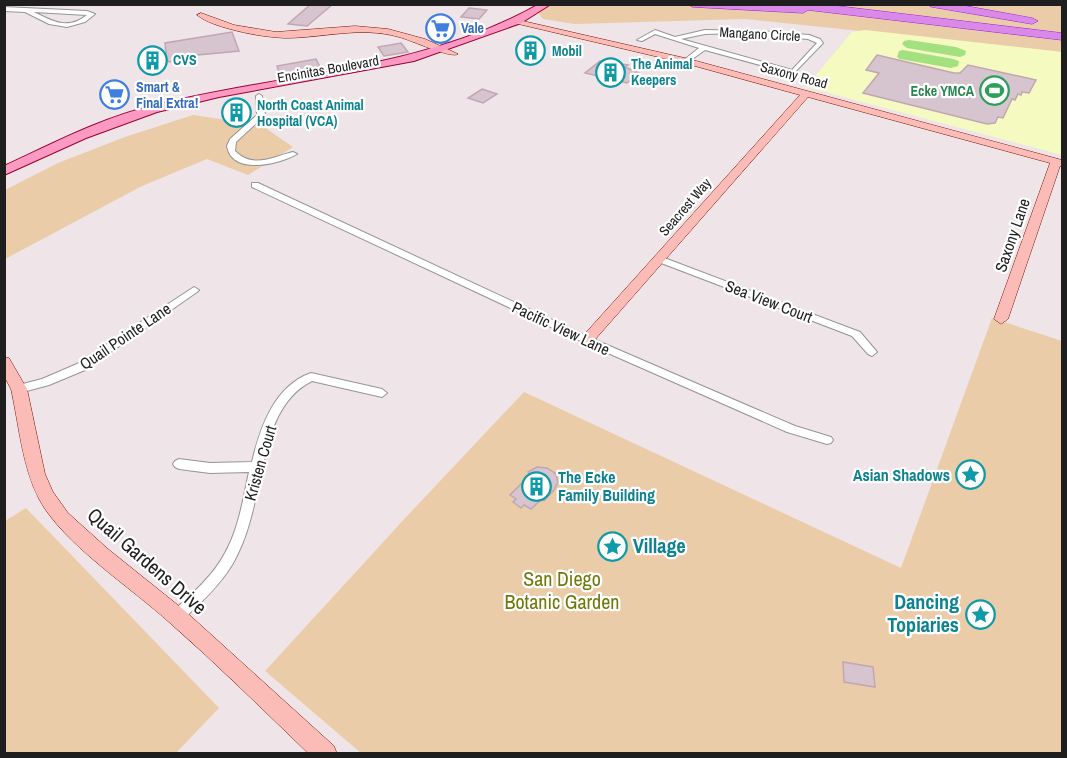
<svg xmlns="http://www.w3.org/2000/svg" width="1067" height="758" font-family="'Archivo Narrow',sans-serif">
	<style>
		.grass { fill: #ebcca8 }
		.park { fill: #f4fac0 }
		.pitch { fill: #a3e080 }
		.building { fill: #d6c4ce; stroke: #c1a6b4; stroke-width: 1.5 }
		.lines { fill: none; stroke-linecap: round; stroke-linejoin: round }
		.street-casing { stroke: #959595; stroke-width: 2 }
		.secondary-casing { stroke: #771203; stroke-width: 1 }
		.primary-casing { stroke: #98002f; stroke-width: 2 }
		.highway-casing { stroke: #a121dd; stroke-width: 1 }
		.street { fill: #fff; fill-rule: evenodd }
		.secondary { fill: #fbbbb6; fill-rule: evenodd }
		.primary { fill: #fd9ac3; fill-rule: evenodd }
		.highway { fill: #d98ae8; fill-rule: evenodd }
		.labels { text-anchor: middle; stroke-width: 4.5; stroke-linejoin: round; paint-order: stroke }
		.far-shop-label { font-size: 14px; font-weight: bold; fill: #366cbe; stroke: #fff; text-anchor: start }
		.far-street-label { font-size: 14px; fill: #1e1e1e; stroke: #fff }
		.far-culture-label { font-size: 14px; font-weight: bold; fill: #0d838f; stroke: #fff; text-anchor: start }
		.far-leisure-label { font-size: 14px; font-weight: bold; fill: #27864d; stroke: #fff; text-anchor: end }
		.street-label { font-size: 16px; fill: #1e1e1e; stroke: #fff }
		.culture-label { font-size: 16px; font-weight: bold; fill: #0d838f; stroke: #fff; text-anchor: end }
		.near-culture-label { font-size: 20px; font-weight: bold; fill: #0d838f; stroke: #fff; text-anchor: start }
		.near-street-label { font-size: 20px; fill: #1e1e1e; stroke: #fff }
		.near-park-label { font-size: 20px; fill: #6d7a09; stroke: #fff }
	</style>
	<rect width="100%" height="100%" fill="#efe4e7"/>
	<path class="grass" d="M532,5H1062V52L745,19L575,24L543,19Z
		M193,115L261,125L293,147L248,175L207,159L142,186L5,259V190L58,163L125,137Z
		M992,318L1062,341V753H361L265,671L408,515L524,392L901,568Z
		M26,508L219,708L176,753H5V521Z"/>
	<path class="park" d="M865,30L1062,52V155L806,87L852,32Z"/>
	<path class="pitch" d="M909,40L956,47L966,51L965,55L960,57L907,48L902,44L904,41Z
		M903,50L953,59L959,61L958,66L951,68L900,59L897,57L899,51Z"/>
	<path class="building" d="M311,4H333L307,26L288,24Z
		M469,8L487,10L479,19L461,17Z
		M232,32L239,51L187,56L188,59L169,62L160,54L166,53L165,43Z
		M401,43L408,52L384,56L378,47Z
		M877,55L954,73H960L968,65L1036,80L1029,93L1022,92L1021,95L1018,94L1015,100L1012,99L1003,118L998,117L995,123L987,124L863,93L879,73L866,70Z
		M316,59L322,71L281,78L277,66Z
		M600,61L628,65L625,67L639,73L627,83L585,73Z
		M482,89L497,94L483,103L468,98Z
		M244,107L248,119L231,120L228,110Z
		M537,467L547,468L556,474L558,482L554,490L544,501L542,499L531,509L524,505L521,508L513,502L516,499L510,495L531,474L528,472Z
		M843,662L873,667L875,687L844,682Z"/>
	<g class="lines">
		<defs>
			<path id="street" d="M4,7L87,11L95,14L85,22L67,27L49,24L25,12L4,11ZM34,12L87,15C68,30 54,22 34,12Z
				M655,30L675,37L705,30L759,31L809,35L820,39L823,43L793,74L705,50L688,62H684V60L699,48L655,34L642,41L637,40ZM740,33L808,39L817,43L792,70L681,39L705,34Z
				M259,94L262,96L265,115L236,142L235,151C253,169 272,157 293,152L297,154C280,164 232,176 227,146L230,139L257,115L256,96Z
				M252,183H258L591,338L795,426L831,437L833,440L831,443L827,444L787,432L583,342L252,187Z
				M659,256L860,332L877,352L872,356L868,354L852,336L656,261L655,259Z
				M194,287L199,290L197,292L85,370L49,385L19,393L15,392L14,389L15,386L42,379L77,364Z
				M311,373L382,389L387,393L382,397L312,381C280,397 270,432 263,465L264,467L261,471C255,502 249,536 232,565C219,586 200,604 182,620L177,622L172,620L170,616L172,612C192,594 213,576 225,553C239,528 243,499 249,472L210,473L179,469L175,467L173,464L175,461L179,459L210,463L252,462C260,428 274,386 311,373Z"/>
			<path id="secondary" d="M201,13L234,25L276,32L355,26L388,29L425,39L458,54C451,59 411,40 399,37C360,26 324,38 285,38C266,37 248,34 230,29C219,26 206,22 197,15Z
				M514,19L689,59L1062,160V166H1060L1008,319L1001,324L994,319L1050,163L808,97L592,343H582L580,340L582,337L800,95L684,63L514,23Z
				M4,357L9,358L27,389L45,474L53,492L68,513L108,549L184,610L334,746L337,754H309C263,710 218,665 170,623C132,588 63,544 39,499C22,466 19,425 11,389L4,376Z"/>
			<path id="primary" d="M539,4H551L521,23L414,61L219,97L157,112L86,138L4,175V166C52,144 101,118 152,106C281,73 422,71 539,4Z"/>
			<path id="highway" d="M688,4H821L1062,33V40L808,10L803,13L693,7Z
				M927,4H955L1032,18L1038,21L1032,24L932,7Z"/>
		</defs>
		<use href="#street" class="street-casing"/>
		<use href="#secondary" class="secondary-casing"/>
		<use href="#primary" class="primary-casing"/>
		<use href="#highway" class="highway-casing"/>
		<use href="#street" class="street"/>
		<use href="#secondary" class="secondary"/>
		<use href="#primary" class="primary"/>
		<use href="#highway" class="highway"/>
	</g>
	<defs>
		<symbol id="supermarket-ring" viewBox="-11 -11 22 22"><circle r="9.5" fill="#fff" stroke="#3f7fe0" stroke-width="1.5"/><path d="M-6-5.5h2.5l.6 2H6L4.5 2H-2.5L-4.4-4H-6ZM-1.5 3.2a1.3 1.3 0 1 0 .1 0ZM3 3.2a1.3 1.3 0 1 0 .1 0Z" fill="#3f7fe0"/></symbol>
		<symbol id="building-ring" viewBox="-11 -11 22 22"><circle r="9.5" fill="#fff" stroke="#0f9aa8" stroke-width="1.5"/><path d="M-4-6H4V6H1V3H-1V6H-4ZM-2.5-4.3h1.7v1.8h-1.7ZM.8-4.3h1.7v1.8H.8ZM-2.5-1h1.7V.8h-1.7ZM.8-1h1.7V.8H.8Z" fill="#0f9aa8"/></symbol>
		<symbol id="stadium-ring" viewBox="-11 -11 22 22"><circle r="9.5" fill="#fff" stroke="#2e9e5b" stroke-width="1.5"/><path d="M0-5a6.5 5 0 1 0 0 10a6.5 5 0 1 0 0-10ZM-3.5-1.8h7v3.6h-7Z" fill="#2e9e5b"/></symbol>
		<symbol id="sight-ring" viewBox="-11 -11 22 22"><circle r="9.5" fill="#fff" stroke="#0f9aa8" stroke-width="1.5"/><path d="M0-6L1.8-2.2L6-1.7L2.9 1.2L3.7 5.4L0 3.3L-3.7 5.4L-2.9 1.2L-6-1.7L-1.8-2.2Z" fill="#0f9aa8"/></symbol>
	</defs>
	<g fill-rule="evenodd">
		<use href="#supermarket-ring" x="424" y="12" width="33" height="33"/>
		<use href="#building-ring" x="514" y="34" width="33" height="33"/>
		<use href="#building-ring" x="136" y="44" width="33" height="33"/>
		<use href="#building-ring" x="594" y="56" width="33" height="33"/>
		<use href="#stadium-ring" x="978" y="74" width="33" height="33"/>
		<use href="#supermarket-ring" x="98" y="78" width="33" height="33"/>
		<use href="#building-ring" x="220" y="96" width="33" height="33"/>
		<use href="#sight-ring" x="954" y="458" width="33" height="33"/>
		<use href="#building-ring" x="520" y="470" width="33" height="33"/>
		<use href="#sight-ring" x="596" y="530" width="33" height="33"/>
		<use href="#sight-ring" x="964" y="598" width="33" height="33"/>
	</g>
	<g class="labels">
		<g class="far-shop-label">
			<text x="461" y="33">Vale</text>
			<text x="136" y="92">Smart &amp;<tspan x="136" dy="16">Final Extra!</tspan></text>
		</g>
		<g class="far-street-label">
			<text transform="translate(760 34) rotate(3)" y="5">Mangano Circle</text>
			<text transform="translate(328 69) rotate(-10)" y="5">Encinitas Boulevard</text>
			<text transform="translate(794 75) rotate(15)" y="5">Saxony Road</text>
			<text transform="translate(685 207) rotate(-49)" y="5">Seacrest Way</text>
		</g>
		<g class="far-culture-label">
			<text x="552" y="56">Mobil</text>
			<text x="173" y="65">CVS</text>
			<text x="631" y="69">The Animal<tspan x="631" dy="16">Keepers</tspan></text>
			<text x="257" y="110">North Coast Animal<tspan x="257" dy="16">Hospital (VCA)</tspan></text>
		</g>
		<g class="far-leisure-label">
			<text x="974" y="96">Ecke YMCA</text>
		</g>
		<g class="street-label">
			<text transform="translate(1012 235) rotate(-71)" y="6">Saxony Lane</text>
			<text transform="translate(769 301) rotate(21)" y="6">Sea View Court</text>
			<text transform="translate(561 328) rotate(25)" y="6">Pacific View Lane</text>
			<text transform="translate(125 336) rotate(-34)" y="6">Quail Pointe Lane</text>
			<text transform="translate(260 463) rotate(-74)" y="6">Kristen Court</text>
		</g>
		<g class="culture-label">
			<text x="950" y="481">Asian Shadows</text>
			<text x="558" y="483" text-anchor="start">The Ecke<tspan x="558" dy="18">Family Building</tspan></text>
		</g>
		<g class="near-culture-label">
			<text x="633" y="553">Village</text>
			<text x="959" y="609" text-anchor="end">Dancing<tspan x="959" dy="23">Topiaries</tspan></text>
		</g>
		<g class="near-street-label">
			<text transform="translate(147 561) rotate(41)" y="7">Quail Gardens Drive</text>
		</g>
		<g class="near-park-label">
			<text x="562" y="586">San Diego<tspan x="562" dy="23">Botanic Garden</tspan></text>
		</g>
	</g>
	<rect width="1067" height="758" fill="none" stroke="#1e1e1e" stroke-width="12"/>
</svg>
